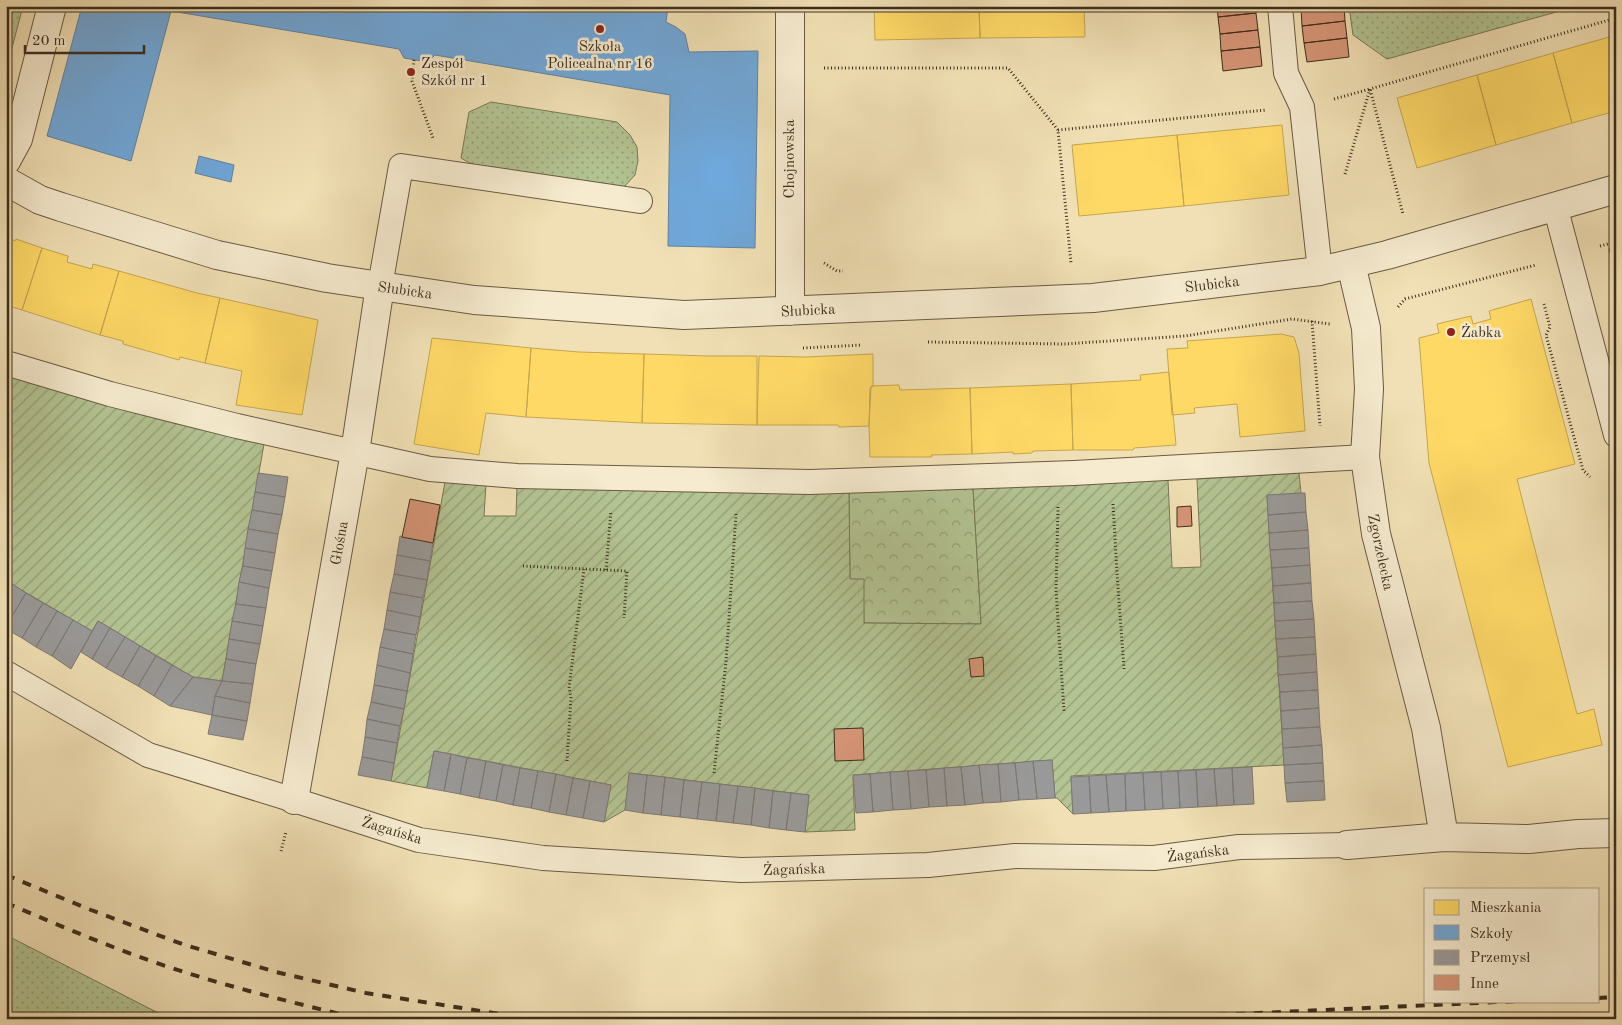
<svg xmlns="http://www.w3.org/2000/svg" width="1622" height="1025" font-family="'Old Standard TT',serif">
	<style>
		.grass { fill: url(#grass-dots); stroke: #787858 }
		.park { fill: url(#park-crowns); stroke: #787858 }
		.garden { fill: url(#garden-furrows); stroke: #787858 }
		.homes { fill: #ffd966; stroke: #c5a650 }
		.schools { fill: #6fa8dc; stroke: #6083a3 }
		.industry { fill: #999; stroke: #7d7974 }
		.building { fill: #d69577; stroke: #3d2e1d }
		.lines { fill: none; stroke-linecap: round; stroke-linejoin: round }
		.service-casing { stroke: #6a5a43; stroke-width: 26 }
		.minor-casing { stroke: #6a5a43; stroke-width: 30 }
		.path { stroke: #3d2e1d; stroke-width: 3; stroke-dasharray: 1 2.5; stroke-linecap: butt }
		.service { stroke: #f6ebcf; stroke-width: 24 }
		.minor { stroke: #f6ebcf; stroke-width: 28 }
		.rail { stroke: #3d2e1d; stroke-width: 4; stroke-dasharray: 9 9; stroke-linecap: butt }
		.poi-dot { fill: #8f2418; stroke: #f6ebcf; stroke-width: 2 }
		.labels { text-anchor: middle; stroke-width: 5; stroke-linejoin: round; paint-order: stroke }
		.poi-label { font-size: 15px; fill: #3d2e1d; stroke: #f6ebcf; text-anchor: start }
		.street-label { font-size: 15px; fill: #3d2e1d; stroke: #f6ebcf }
	</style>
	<defs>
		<pattern id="grass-dots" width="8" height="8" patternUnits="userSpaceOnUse" patternTransform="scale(1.25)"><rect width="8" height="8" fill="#b3c392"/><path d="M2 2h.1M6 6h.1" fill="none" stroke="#939f77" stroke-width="1.8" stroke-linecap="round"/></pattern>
		<pattern id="park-crowns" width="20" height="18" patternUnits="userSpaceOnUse" patternTransform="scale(1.25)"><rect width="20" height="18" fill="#b3c392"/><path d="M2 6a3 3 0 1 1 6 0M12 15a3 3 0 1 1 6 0" fill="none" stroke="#939f77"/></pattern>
		<pattern id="garden-furrows" width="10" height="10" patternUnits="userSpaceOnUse" patternTransform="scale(1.25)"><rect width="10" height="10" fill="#b3c392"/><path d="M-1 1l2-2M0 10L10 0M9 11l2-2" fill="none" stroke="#939f77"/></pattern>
	</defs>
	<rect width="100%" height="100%" fill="#f1e0b5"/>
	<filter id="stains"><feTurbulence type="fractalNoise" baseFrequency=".004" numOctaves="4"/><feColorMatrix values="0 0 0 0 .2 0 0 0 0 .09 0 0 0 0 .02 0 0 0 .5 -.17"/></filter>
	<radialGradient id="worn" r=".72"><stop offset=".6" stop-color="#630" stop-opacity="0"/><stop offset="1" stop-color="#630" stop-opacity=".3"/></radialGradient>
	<path class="grass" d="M6,6H23L6,71Z
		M1349,6H1578L1387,59L1353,35Z
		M491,102L617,122L630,135L637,147L638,161L635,175L624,187L480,169L461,158L469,112Z
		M6,935L170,1019H6Z"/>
	<path class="park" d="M973,487L981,624L864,623L863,580L850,579L849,492Z"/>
	<path class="garden" d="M6,371C90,404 176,425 264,444L222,681L193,677L98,621L92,631L6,581Z
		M1299,473L1301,493L1267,496L1284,765L1071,776L1073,814L1057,798H1055L1052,760L853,775L855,830L805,832L809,795L630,773L625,810L604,822L611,785L434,751L427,788L391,781L445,482L486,484L484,516H516L517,486L849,492L850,579H864V623L981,624L973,487L1168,480L1172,568L1201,567L1197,479Z"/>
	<path class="homes" d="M874,6H979L980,38L875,40Z
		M979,6H1084L1085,37L980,38Z
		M1616,35V111L1572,123L1553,53Z
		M1553,53L1572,123L1496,145L1477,75Z
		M1477,75L1496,145L1417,168L1397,98Z
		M1282,125L1289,195L1184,206L1177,135Z
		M1177,135L1184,206L1079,216L1072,145Z
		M6,237L15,241L16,239L42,248L22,310L6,305Z
		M42,248L68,256L67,262L92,269L93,264L119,271L100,335L22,310Z
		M119,271L197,293L220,298L205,363L180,357L179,360L123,344V341L100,335Z
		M220,298L318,320L302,415L236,405L242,371L205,363Z
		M1531,299L1575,464L1517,479L1577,714L1594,709L1602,745L1508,767L1429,463L1419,338L1439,333L1437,324L1471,316L1473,324L1491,319L1489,311Z
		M1281,334L1294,337L1299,353L1305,431L1240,437L1237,404L1194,408L1195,413L1172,415L1167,349L1188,348L1187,341Z
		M432,338L531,348L526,417L486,413L479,455L414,444Z
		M531,348L579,352L644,354L642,423L526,417Z
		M644,354L709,356H757V425L642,423Z
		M873,354V386L870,388L869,426L839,427L838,425H757L759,356L805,357Z
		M1169,372L1176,445L1134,448L1133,450H1073L1071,384L1141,380L1140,375Z
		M1071,384L1073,450L1033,451L1032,453L1013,454V452L972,454L970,388Z
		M899,385L900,390L970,388L972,454L931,455L932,457H870L869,425L871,386Z"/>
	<path class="schools" d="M82,6H668L666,22L676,27L685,34L689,52L758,51L755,248L668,246L670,95L435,55L428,62L404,58L399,49L171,11L131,161L47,136Z
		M199,156L234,165L231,182L195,173Z"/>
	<path class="industry" d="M258,473L288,477L285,497L255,492Z
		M255,492L285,497L282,515L252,510Z
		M1301,493H1305L1306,512L1268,515L1267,495Z
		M252,510L282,515L278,534L248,529Z
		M1306,512L1308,530L1269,533L1268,515Z
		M248,529L278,534L275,553L245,548Z
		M1308,530L1309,548L1270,550L1269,533Z
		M400,536L433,543L430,561L397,555Z
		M245,548L275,553L272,571L243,566Z
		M1309,548L1310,565L1272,568L1270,550Z
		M397,555L430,561L427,580L394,574Z
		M1310,565L1311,583L1273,586L1272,568Z
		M243,566L272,571L269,588L239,582Z
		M394,574L427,580L423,598L390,592Z
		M239,582L269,588L266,608L236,604Z
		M11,583L26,593L6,626V591Z
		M1311,583L1312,601L1274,603L1273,586Z
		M390,592L423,598L420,617L387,610Z
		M26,593L43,603L22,638L6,629V626Z
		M1312,601L1314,619L1275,621L1274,603Z
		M43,603L57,611L36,647L22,638Z
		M236,604L266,608L263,626L232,621Z
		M387,610L420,617L416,635L384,629Z
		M57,611L73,620L52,656L36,647Z
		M1314,619L1315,637L1276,639L1275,621Z
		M73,620L92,631L71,669L52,656Z
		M98,621L110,628L92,659L81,652Z
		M232,621L263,626L260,644L229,639Z
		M110,628L125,637L106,668L92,659Z
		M384,629L416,635L413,654L380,647Z
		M125,637L140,646L122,677L106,668Z
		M1315,637L1316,654L1278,657L1276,639Z
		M229,639L260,644L256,664L226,659Z
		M140,646L156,656L138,686L122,677Z
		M380,647L413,654L410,673L377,665Z
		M1316,654L1317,672L1278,675V657Z
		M156,656L172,665L154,696L138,686Z
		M226,659L256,664L253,684L222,681Z
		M172,665L193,677L170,706L154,696Z
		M377,665L410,673L407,691L374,685Z
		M1317,672L1318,690L1280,692L1278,675Z
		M193,677L222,681L215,696L212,715L170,706Z
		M222,681L253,684L250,703L215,696Z
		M374,685L407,691L404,709L371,702Z
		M1318,690L1319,708L1281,711L1280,692Z
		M215,696L250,703L247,721L212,715Z
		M371,702L404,709L400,726L367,719Z
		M1319,708L1320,727L1282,729L1281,711Z
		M212,715L247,721L243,740L208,734Z
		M367,719L400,726L397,743L365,737Z
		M1320,727L1322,745L1283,748L1282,729Z
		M365,737L397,743L394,763L362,757Z
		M1322,745L1323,763L1284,765L1283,748Z
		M434,751L451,754L444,791L427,788Z
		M451,754L467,758L460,794L444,791Z
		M362,757L394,763L391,781L358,775Z
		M467,758L486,761L479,798L460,794Z
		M1052,760L1055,798L1037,799L1033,761Z
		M486,761L503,765L496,801L479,798Z
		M1033,761L1037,799L1019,800L1015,763Z
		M1015,763L1019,800L1001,802L998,764Z
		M1323,763L1324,781L1285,783L1284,765Z
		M998,764L1001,802L983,803L979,765Z
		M503,765L520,768L513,805L496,801Z
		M979,765L983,803L965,805L961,767Z
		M961,767L965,805L947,806L944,768Z
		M1252,767L1254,804L1234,805L1232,768Z
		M520,768L538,771L531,808L513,805Z
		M944,768L947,806L929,807L926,770Z
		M1232,768L1234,805L1217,806L1214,769Z
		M1214,769L1217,806L1198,807L1196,770Z
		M926,770L929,807L911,809L908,771Z
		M1196,770L1198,807L1180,808L1178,771Z
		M538,771L556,774L549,812L531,808Z
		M908,771L911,809L893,810L890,772Z
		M1178,771L1180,808L1163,809L1161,772Z
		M890,772L893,810L873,812L870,774Z
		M1161,772L1163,809L1145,810L1143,773Z
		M629,773L647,775L643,813L625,810Z
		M1143,773L1145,810L1126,811L1125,774Z
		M556,774L573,778L566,815L549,812Z
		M870,774L873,812L856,813L853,775Z
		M1125,774L1126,811L1109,812L1106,775Z
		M647,775L665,777L661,815L643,813Z
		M1106,775L1109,812L1091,813L1089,776Z
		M1089,776L1091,813L1073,814L1071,777Z
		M665,777L684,780L680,817L661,815Z
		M573,778L590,781L583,818L566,815Z
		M684,780L702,782L697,819L680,817Z
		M590,781L611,785L604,822L583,818Z
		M1324,781L1325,800L1287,802L1285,783Z
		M702,782L720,784L716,821L697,819Z
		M720,784L738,786L733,823L716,821Z
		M738,786L755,788L751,825L733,823Z
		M755,788L773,791L769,828L751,825Z
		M773,791L791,793L786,830L769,828Z
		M791,793L809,795L805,832L786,830Z"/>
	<path class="building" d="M1217,6H1255L1256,13L1218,17Z
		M1313,6H1344L1345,21L1302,26L1301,8Z
		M1256,13L1258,30L1220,34L1218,17Z
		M1345,21L1347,38L1304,43L1302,26Z
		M1258,30L1260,47L1221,51L1220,34Z
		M1347,38L1349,57L1307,62L1304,43Z
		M1260,47L1262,66L1223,71L1221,51Z
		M1616,247V274L1609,249Z
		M410,499L440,505L433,543L402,537Z
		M1191,506L1192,526L1177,527V507Z
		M983,657L984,676L971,677L969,659Z
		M863,728L864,760L835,761L834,729Z"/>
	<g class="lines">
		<defs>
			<path id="service" d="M1280,6L1286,73L1302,107L1320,271
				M1555,206L1616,435
				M380,286L401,166L640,201
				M6,363L110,394L237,426L430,469L517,476L810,482L1074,473L1365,457
				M6,673L148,755L294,800L419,840L543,858L741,870L928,865L1015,856L1154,858L1239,847L1347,845"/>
			<path id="minor" d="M790,6V311
				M6,161L18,139L52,6
				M6,181L40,200L61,207L217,255L327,278L474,300L684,315L1093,298L1320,271L1387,255L1616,189
				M1351,264L1366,328L1369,389L1365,457L1376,534L1426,728L1444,837
				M294,800L355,452L380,286
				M1347,845L1444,837L1529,839L1578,834L1616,833"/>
		</defs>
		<use href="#service" class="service-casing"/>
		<use href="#minor" class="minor-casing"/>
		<path class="path" d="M414,60L412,81L433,138
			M824,68H1008L1058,130L1071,263
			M1334,99L1370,89L1403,214
			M1058,130L1266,110
			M1345,174L1370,89L1616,18
			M1600,246L1616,242
			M824,263L837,271H843
			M1544,304L1550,327L1546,335L1583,470L1590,477
			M1398,307L1405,299L1536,265
			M1312,321L1320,426
			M928,342L1064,344L1185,336L1292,319L1330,324
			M803,348L862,345
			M1113,504L1117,573L1124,669
			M1058,507L1056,590L1064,711
			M523,566L627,571L624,618
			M606,570L611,511
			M567,761L571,697L569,688L584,569
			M714,773L726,662L736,514
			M281,851L286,832"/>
		<use href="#service" class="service"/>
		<use href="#minor" class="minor"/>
		<path class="rail" d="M6,875L91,910L182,944L276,972L366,993L532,1019
			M6,903C54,923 102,944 151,961C220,985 290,1002 361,1019
			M1598,998L1616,997
			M1128,1019L1520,1001"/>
	</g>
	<g class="poi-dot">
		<circle cx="600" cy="29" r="5"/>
		<circle cx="411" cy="72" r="5"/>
		<circle cx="1451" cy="332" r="5"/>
	</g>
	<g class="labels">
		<g class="poi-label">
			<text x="600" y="51" text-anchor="middle">Szkoła<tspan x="600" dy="17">Policealna nr 16</tspan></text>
			<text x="421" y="68">Zespół<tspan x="421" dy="17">Szkół nr 1</tspan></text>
			<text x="1461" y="337">Żabka</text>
		</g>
		<g class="street-label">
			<text transform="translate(789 159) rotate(-90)" y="5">Chojnowska</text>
			<text transform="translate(1212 284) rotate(-7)" y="5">Słubicka</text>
			<text transform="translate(405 290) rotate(8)" y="5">Słubicka</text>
			<text transform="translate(808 310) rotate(-3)" y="5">Słubicka</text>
			<text transform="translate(339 543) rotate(-80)" y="5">Głośna</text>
			<text transform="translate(1381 552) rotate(78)" y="5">Zgorzelecka</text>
			<text transform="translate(392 830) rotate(17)" y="5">Żagańska</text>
			<text transform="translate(1198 853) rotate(-7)" y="5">Żagańska</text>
			<text transform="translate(794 869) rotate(-2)" y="5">Żagańska</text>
		</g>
	</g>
	<rect width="1622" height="1025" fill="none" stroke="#f1e0b5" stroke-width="25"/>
	<rect x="8" y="8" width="1607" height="1010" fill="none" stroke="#3d2e1d" stroke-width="2.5"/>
	<rect x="12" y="12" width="1597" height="1000" fill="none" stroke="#3d2e1d"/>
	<rect x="1424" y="888" width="175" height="115" fill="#f6ebcf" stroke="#ac9f88"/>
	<rect x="1434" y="900" width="25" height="15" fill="#ffd966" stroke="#ac9f88"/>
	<text x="1470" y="912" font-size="15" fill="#3d2e1d">Mieszkania</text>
	<rect x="1434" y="925" width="25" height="15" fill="#6fa8dc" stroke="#ac9f88"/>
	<text x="1470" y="938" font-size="15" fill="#3d2e1d">Szkoły</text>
	<rect x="1434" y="950" width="25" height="15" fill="#999999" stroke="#ac9f88"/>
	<text x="1470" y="962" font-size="15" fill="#3d2e1d">Przemysł</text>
	<rect x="1434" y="975" width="25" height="15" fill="#d69577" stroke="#ac9f88"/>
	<text x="1470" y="988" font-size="15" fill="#3d2e1d">Inne</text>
	<path d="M25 45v8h119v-8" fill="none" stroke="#3d2e1d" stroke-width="2.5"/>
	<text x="32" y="45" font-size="15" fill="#3d2e1d" stroke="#f6ebcf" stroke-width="4" paint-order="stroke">20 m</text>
	<rect width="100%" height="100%" filter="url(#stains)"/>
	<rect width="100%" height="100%" fill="url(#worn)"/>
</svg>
